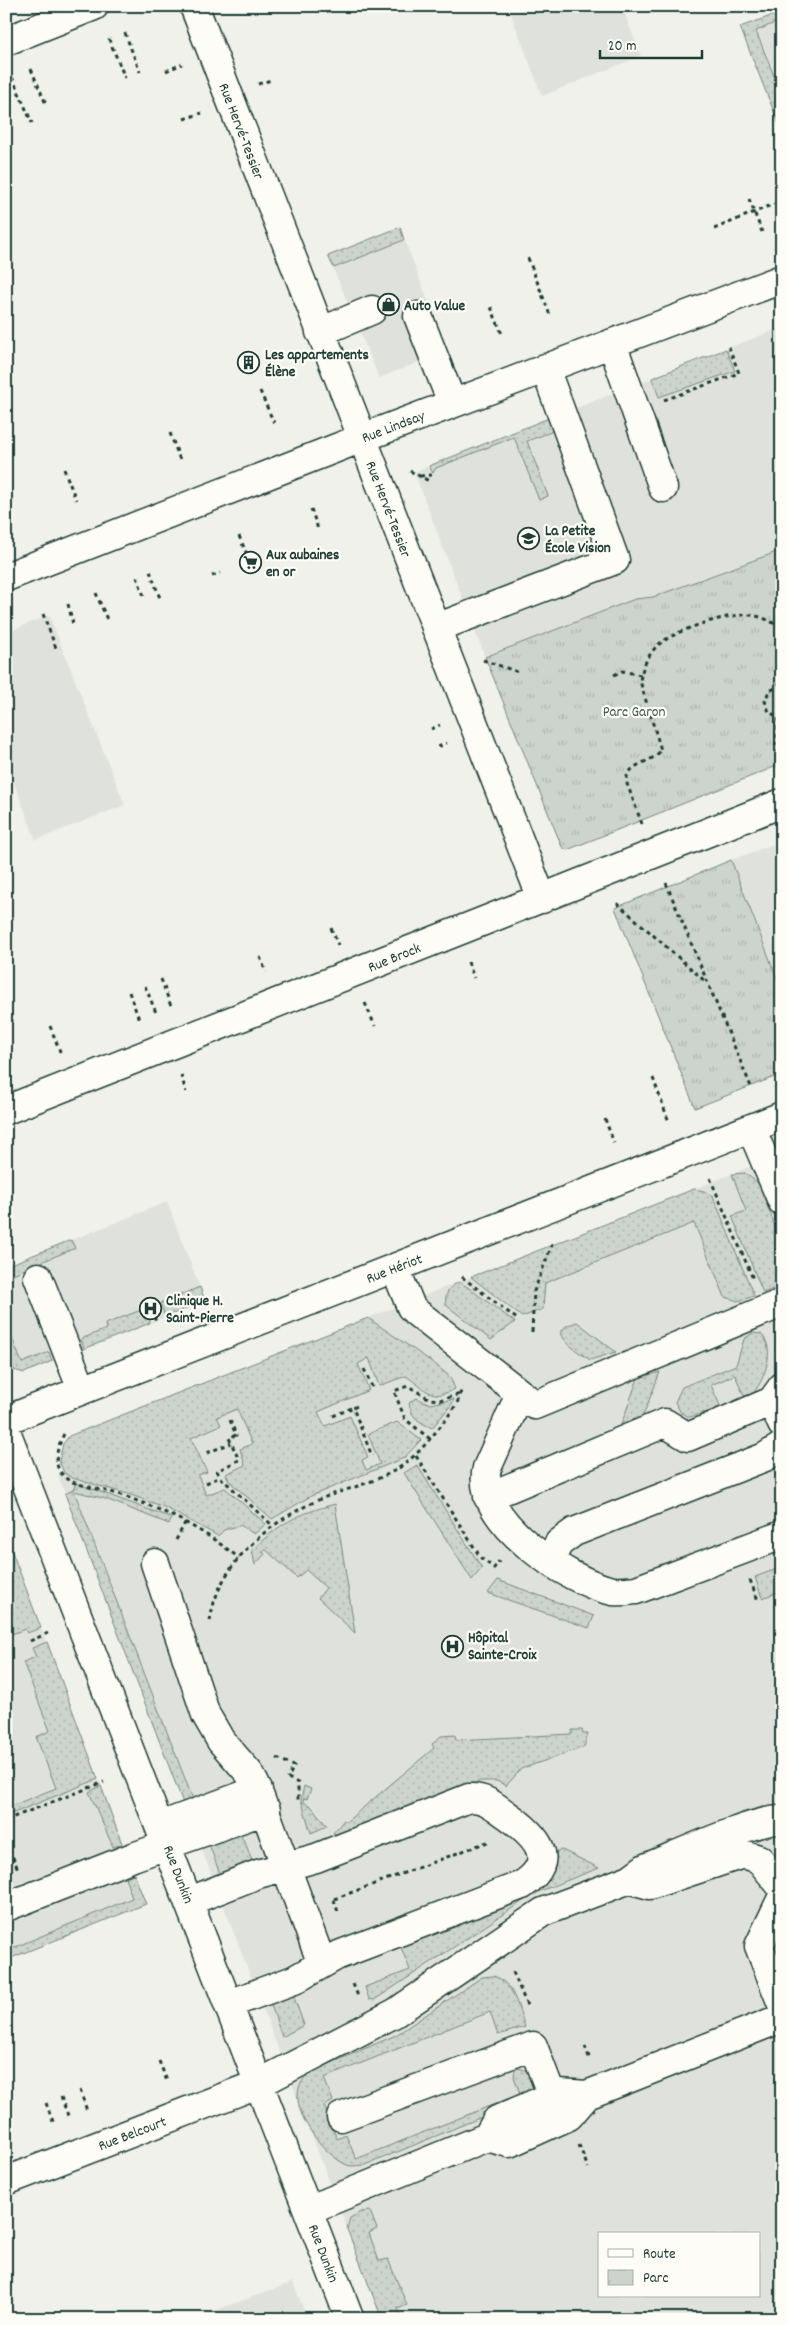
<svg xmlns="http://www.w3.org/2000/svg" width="788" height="2325" font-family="Dekko,sans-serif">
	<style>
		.built { fill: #dfe2dc; fill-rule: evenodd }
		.grass { fill: url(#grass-dots); stroke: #768880 }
		.park { fill: url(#park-tufts); stroke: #768880 }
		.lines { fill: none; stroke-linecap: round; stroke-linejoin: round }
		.minor-casing { stroke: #1f3d34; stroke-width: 31 }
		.path { stroke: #1f3d34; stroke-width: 3; stroke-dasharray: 4 4; stroke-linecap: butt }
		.minor { stroke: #fdfcf7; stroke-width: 28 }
		.labels { text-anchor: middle; stroke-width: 4.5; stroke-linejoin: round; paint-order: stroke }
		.street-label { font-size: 15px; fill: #1f3d34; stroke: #fdfcf7 }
		.poi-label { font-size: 15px; font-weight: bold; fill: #1f3d34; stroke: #fdfcf7; text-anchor: start }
		.park-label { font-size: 15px; fill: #425b53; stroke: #fdfcf7 }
	</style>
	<defs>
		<pattern id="grass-dots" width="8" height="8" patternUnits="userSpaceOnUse" patternTransform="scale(1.25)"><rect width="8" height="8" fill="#cdd3cd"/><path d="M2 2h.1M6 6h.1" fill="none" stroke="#b0b6b1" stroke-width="1.8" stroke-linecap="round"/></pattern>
		<pattern id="park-tufts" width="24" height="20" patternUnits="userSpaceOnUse" patternTransform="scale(1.25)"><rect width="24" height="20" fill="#cdd3cd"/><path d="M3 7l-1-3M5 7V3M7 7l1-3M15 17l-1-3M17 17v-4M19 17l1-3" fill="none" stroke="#b0b6b1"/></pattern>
	</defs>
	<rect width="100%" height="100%" fill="#f0f1eb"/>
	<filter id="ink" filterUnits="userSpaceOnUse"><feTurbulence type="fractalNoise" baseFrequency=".02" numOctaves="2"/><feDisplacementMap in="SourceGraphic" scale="10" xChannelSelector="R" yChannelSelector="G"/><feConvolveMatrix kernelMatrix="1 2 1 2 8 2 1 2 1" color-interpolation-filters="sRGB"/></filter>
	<g filter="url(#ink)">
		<path class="built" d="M508,6H622L641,56L542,96Z
			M782,12V133L740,27Z
			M400,227L447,351L379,378L328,256Z
			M782,327V550L653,597L635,599L485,657L414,472Z
			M49,615L125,805L36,840L6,762V633Z
			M782,841V991L731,860Z
			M782,1154V2319H382L58,1475L64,1472L59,1461L63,1444L69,1436ZM599,2234H759V2296H599Z
			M167,1202L205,1301L24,1373L14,1370L6,1350V1266Z
			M6,1536L146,1904L6,1960Z
			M293,2282L307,2319H192Z"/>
		<path class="grass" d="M782,12V20L756,31L782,96V132L740,27Z
			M400,227L404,240L334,268L328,256Z
			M726,349L735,371L659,397L652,378Z
			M549,418L552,428L551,432L527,441L548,496L539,500L514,437L436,468L433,473L429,466Z
			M745,1173L759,1184L782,1244V1285L763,1293L732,1216L746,1211L732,1174Z
			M694,1189L704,1191L713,1196L754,1296L738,1301L725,1297L694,1223L545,1283L543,1309L522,1317L471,1277Z
			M71,1240L75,1248L6,1277V1266Z
			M459,1282L466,1286L515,1322L491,1340L446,1305C444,1295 449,1286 459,1282Z
			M200,1287L205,1301L165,1317L160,1303Z
			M141,1310L145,1320L149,1319L150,1323L84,1349L81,1339L106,1329L105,1324Z
			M368,1318L435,1364L450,1377L455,1389C432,1402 425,1389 406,1376L379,1386L369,1358L358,1364L369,1390L318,1412L325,1426L350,1416L368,1457L362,1460L366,1470L380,1464L368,1434L397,1422L421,1440L404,1458L311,1496L272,1519L229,1481L226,1474L245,1465L240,1449L252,1444L237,1409L217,1417L221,1425L191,1438L207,1472L198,1475L206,1495L225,1488L266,1524L254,1534L240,1525L224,1530L218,1536L164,1507L131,1495L72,1478L64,1473L59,1461L63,1444L69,1436Z
			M577,1322L616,1352L590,1360C581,1353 563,1344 561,1332L566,1326Z
			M6,1323L22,1363L49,1352L52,1361L24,1373L14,1370L6,1350Z
			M753,1333L761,1334C777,1348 764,1381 752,1395L744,1396L735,1375L711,1385L721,1408L690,1417L681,1413L675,1402L682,1387L736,1365L744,1339Z
			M660,1372L643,1416L636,1423L621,1425L638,1378Z
			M416,1398L431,1404L454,1399L452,1404L432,1428C419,1422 411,1418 409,1403Z
			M417,1465L482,1568L472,1580L404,1473Z
			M76,1483L172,1518L169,1524L106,1499L74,1491L194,1802L183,1803L65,1494L73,1490Z
			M335,1504L355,1633L318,1598L326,1588L306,1570L297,1578L265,1549L263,1552L265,1554L255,1565L252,1550C280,1523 297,1514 335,1504Z
			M6,1536L41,1628L27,1633L25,1629L12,1634L6,1618Z
			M782,1567V1591L762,1598L755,1577Z
			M498,1580L594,1616L589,1628L488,1593Z
			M47,1642L98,1779L6,1816V1808L56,1788L36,1737L50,1731L23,1662L36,1657L32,1648Z
			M572,1730H582L583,1734H588L584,1747L521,1769L506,1786L497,1781H480L337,1835L333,1833L344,1820L346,1822L434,1748L432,1744L441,1736L455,1735L456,1740L572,1734Z
			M101,1786L122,1844L113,1847L89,1792Z
			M304,1786L311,1789L307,1799L304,1798L303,1802L311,1806L327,1826L311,1833L301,1800Z
			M234,1831C246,1837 248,1852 253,1864L222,1880L209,1844Z
			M562,1850L599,1868L535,1893L382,1995L374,2000L369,1999L365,1987L410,1970L400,1945L519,1899L541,1887L549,1877L557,1851Z
			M134,1874L146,1904L6,1960V1951L132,1898L125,1877Z
			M493,1976C514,1981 518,2008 525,2027L498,2035L490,2012L324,2078L333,2101L324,2106L337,2139L346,2135L356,2159L520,2094L514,2077L515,2070L518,2068C535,2072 536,2079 535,2095L366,2165C360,2165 352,2167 347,2165C324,2155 291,2113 299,2088C301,2080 307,2076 313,2071L396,2035L482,1977Z
			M292,1992L304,2025L282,2037L270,2002Z
			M370,2211L377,2229L369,2233L379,2261L388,2259L407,2305L398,2309L402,2319H382L347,2229L350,2218L361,2212Z"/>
		<path class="park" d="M782,550V764L567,850L562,847L485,657L635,599L653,597Z
			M731,860L782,991V1074L695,1108L615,908Z"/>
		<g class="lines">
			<defs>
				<path id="minor" d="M194,6L542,899
					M6,41L94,6
					M418,316L452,403
					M320,332L372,310
					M612,343L663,488
					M6,577L362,438L782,279
					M436,628L615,560L545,368
					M6,1110L782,803
					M751,1128L782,1201
					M395,1268L411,1307L417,1313L535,1405L782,1303
					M38,1277L82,1390
					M520,1394L487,1468C473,1520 569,1582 613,1591C621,1592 628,1591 636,1590L782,1535
					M772,1401L782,1424
					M6,1420L782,1116
					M6,1431L350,2319
					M488,1497L665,1423L688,1437L772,1401L782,1387
					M550,1560L559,1543L574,1532L765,1457L782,1446
					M155,1563L206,1715L221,1741L249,1773L255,1784L322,1964
					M160,1826L258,1790
					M636,1881L650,1885L743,1854L759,1859L782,1887
					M782,1898L759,1946L782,2004
					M190,1901L258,1874L316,1858L469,1798C485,1797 494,1806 507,1815C534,1834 561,1859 522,1885L336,1956L294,1980L229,2004
					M6,1907L133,1857L266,1810
					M587,2095L782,2018
					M341,2117L533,2046L552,2096
					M6,2181L258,2084L395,2013L543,1912L630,1879L645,1868C673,1857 756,1818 782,1820
					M308,2210L487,2137L509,2143L569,2116L587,2095L559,2093L497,2120L487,2137"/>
			</defs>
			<use href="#minor" class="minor-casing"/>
			<path class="path" d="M125,33L140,72
				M109,39L125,78
				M31,69L46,104
				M166,71L182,64
				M12,77L32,123
				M258,84L271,80
				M184,119L202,113
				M749,199L762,232
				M714,229L774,204
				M528,258L550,315
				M491,307L502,334
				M260,391L274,423
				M664,400L739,373L728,345
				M170,433L180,460
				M64,469L76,500
				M410,471L429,481
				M420,476L432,475
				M311,509L318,529
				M239,536L248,557
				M150,571L161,601
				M212,576L220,573
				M137,577L144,596
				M96,593L108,622
				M68,604L73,624
				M43,614L56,648
				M6,644L8,648
				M483,660L518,672
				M614,675L622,671L641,675
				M778,685L782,677
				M782,685L769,691L765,701L769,712L782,719
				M778,718L776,747L782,762
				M431,729L440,725
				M438,747L447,743
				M642,824L626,781C628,762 652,764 661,750L640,681C642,668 647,657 656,647C671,631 728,613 750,615C762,616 772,622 782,628
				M666,883L752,1089
				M617,903L706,982
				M331,928L338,945
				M260,957L266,972
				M468,962L474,978
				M161,979L172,1009
				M145,986L157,1015
				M129,992L140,1022
				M365,1003L375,1026
				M50,1026L61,1054
				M181,1075L186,1092
				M653,1078L669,1122
				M605,1119L614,1143
				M710,1178L754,1281
				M462,1277L517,1319
				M154,1317L157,1324
				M532,1332L534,1291L554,1240
				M364,1369L373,1389
				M357,1406L353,1408L372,1456
				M333,1416L354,1407
				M230,1420L236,1435L229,1438L239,1460L217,1471L220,1477L272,1525
				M64,1434C56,1450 51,1467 67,1479C74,1485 110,1491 121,1495C167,1511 201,1528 239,1558
				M430,1439L405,1419L394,1391L408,1386L430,1399L440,1400L460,1394
				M207,1453L231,1443
				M416,1456L481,1558L494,1568L499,1561
				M206,1483L220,1477
				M176,1540L186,1521
				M750,1580L758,1600
				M210,1621C218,1562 271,1520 323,1498C346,1489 372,1483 394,1471C414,1459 428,1442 442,1424C451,1412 461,1402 461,1387
				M30,1641L48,1633
				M277,1758L294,1766L288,1778L298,1783V1801
				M6,1820L104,1782
				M6,1842L18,1869
				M334,1899L490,1841
				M334,1900L339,1915
				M513,1972L528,2008
				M353,1984L358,1996
				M585,2046L590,2060
				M159,2061L167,2081
				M80,2090L87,2111
				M61,2097L69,2118
				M46,2103L54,2124
				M579,2145L588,2168"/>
			<use href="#minor" class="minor"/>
		</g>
	</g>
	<defs>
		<symbol id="shop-ring" viewBox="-11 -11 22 22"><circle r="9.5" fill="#fdfcf7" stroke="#1f3d34" stroke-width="1.5"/><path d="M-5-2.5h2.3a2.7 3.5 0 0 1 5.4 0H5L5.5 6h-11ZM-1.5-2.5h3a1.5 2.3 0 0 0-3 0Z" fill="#1f3d34"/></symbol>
		<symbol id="building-ring" viewBox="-11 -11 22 22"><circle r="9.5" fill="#fdfcf7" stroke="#1f3d34" stroke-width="1.5"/><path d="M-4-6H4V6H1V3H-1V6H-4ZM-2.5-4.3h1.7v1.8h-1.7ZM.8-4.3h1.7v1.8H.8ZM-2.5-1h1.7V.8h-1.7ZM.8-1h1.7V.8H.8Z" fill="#1f3d34"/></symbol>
		<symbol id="school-ring" viewBox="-11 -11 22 22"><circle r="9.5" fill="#fdfcf7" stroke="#1f3d34" stroke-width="1.5"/><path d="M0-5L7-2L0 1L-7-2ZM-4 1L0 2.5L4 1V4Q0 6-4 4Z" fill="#1f3d34"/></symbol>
		<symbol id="supermarket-ring" viewBox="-11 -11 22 22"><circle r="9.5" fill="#fdfcf7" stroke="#1f3d34" stroke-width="1.5"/><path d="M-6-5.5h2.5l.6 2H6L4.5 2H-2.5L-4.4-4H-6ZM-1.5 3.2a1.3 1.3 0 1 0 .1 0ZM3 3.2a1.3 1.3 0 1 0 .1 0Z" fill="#1f3d34"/></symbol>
		<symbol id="hospital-ring" viewBox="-11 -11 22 22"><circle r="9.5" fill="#fdfcf7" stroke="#1f3d34" stroke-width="1.5"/><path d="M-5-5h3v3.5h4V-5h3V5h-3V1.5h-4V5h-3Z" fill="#1f3d34"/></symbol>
	</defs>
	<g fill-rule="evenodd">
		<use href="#shop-ring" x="376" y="292" width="25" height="25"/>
		<use href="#building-ring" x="236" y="350" width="25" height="25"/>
		<use href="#school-ring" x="516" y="526" width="25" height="25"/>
		<use href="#supermarket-ring" x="238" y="550" width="25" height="25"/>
		<use href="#hospital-ring" x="138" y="1296" width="25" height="25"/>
		<use href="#hospital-ring" x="440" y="1634" width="25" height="25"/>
	</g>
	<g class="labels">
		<g class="street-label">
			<text transform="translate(242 131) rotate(69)" y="5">Rue Hervé-Tessier</text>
			<text transform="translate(393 426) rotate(-21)" y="5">Rue Lindsay</text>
			<text transform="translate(389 509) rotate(69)" y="5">Rue Hervé-Tessier</text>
			<text transform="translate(394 957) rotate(-22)" y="5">Rue Brock</text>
			<text transform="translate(394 1268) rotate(-21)" y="5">Rue Hériot</text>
			<text transform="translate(179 1874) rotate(69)" y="5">Rue Dunkin</text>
			<text transform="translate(132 2133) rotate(-21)" y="5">Rue Belcourt</text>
			<text transform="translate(324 2253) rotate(69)" y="5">Rue Dunkin</text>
		</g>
		<g class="poi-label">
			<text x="404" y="310">Auto Value</text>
			<text x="265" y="359">Les appartements<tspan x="265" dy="17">Élène</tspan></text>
			<text x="545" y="535">La Petite<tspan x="545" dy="17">École Vision</tspan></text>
			<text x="266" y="559">Aux aubaines<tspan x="266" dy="17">en or</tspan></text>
			<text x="166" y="1305">Clinique H.<tspan x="166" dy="17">Saint-Pierre</tspan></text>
			<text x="468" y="1642">Hôpital<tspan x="468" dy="17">Sainte-Croix</tspan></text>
		</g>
		<g class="park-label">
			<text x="634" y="716">Parc Garon</text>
		</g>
	</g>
	<rect width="788" height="2325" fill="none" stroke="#fdfcf7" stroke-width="25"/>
	<rect x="12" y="12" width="763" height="2300" fill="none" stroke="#1f3d34" stroke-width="2" filter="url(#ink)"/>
	<rect x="598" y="2232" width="162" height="65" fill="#fdfcf7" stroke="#a4b0a9"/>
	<rect x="608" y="2249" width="25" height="8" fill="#fdfcf7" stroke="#a4b0a9"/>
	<text x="643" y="2258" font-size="15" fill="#1f3d34">Route</text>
	<rect x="608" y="2270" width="25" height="15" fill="url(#park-tufts)" stroke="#a4b0a9"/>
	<text x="643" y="2282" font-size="15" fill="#1f3d34">Parc</text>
	<path d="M600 50v8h102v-8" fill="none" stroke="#1f3d34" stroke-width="2.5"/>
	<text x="608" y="50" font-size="15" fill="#1f3d34" stroke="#fdfcf7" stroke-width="4" paint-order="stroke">20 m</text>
</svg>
